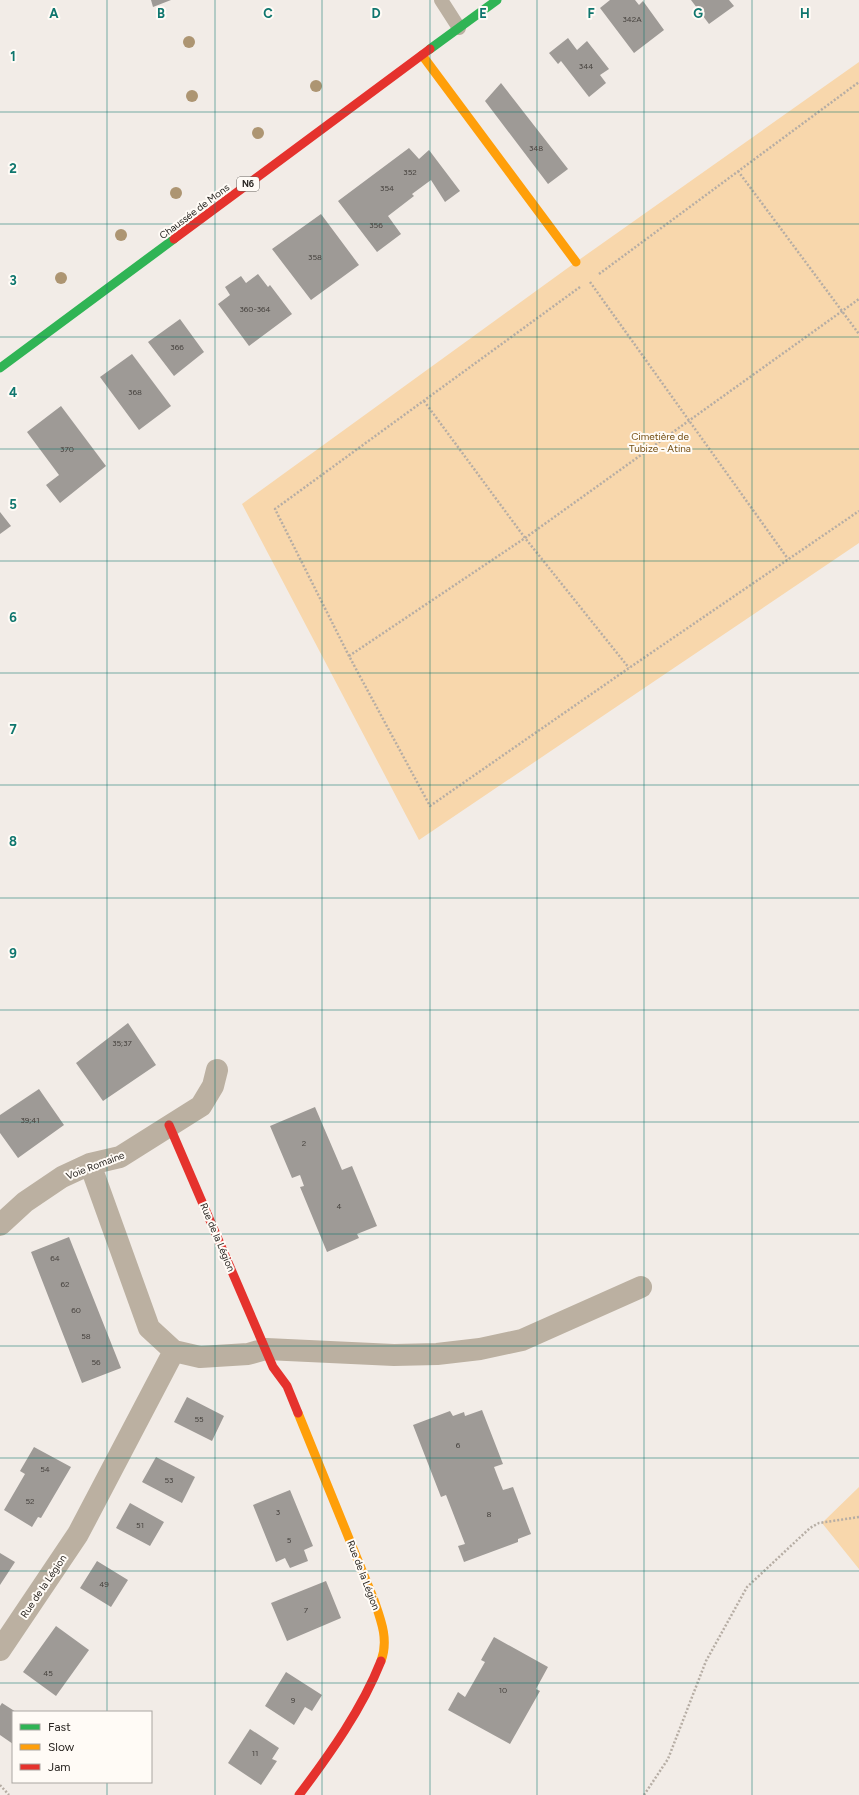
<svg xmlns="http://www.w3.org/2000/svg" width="859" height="1795" font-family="Figtree,sans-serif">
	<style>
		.green { fill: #f8d7ac }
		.building { fill: #9e9a96 }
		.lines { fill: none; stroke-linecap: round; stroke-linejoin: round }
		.path { stroke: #b6ada4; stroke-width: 2.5; stroke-dasharray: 2 2; stroke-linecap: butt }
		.lane { stroke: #bbb0a1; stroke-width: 14 }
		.street { stroke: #bbb0a1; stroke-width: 22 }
		.fast { stroke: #30b455; stroke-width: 9 }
		.slow { stroke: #ff9f0a; stroke-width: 9 }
		.jam { stroke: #e5322d; stroke-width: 9 }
		.tree { fill: #ad9572 }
		.grid { fill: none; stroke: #0f766e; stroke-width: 1; stroke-opacity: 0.55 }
		.labels { text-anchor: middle; stroke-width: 4; stroke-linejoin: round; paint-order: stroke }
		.number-label { font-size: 8px; fill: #46423e }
		.shield { fill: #fffbf6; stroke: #696561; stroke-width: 1 }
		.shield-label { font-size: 9px; font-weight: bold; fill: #292521 }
		.street-label { font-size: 10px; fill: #292521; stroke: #fffbf6 }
		.park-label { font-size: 10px; fill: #744e12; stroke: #fffbf6 }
		.grid-label { font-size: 13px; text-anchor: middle; font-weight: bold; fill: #0f766e; stroke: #fffbf6; stroke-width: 4; stroke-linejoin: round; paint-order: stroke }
	</style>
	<rect width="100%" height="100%" fill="#f2ece7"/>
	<path class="green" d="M859,62V543L419,840L242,504L576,262Z
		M859,1487V1569L822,1523Z"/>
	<path class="building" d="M151,0H171L153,7Z
		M610,0H635L639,5L643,1L664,30L634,53L600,8Z
		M691,0H729L734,6L709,24Z
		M568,38L577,50L587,41L609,69L600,75L606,83L589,97L561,61L558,64L549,53Z
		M501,83L568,169L548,184L485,101Z
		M409,148L419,159L429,150L460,191L445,202L431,180L412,194L414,196L388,216L401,234L377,252L338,201Z
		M321,214L359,265L311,300L272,249Z
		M258,274L268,287L270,285L292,314L249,346L218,304L230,295L225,287L241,276L246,283Z
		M180,319L204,352L174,376L148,342Z
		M132,354L171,406L139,430L100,377Z
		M61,406L106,466L60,503L46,485L59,475L27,432Z
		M0,512L11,526L0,534Z
		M128,1023L156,1065L103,1101L76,1063Z
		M39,1089L64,1125L18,1158L0,1133V1115Z
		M315,1107L342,1170L352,1166L377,1226L357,1234L359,1238L327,1252L300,1187L304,1186L300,1175L292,1178L270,1126Z
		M69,1237L121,1368L82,1383L31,1252Z
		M187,1397L224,1416L212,1441L174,1422Z
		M482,1410L503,1464L494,1467L497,1475L503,1490L513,1487L531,1534L518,1539V1542L464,1562L458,1546L465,1544L446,1495L441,1497L413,1425L450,1411L453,1416L464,1412L465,1416Z
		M34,1447L71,1467L41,1518L38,1517L32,1527L4,1510L25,1474L20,1471Z
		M156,1457L195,1477L182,1503L142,1482Z
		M290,1490L313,1546L304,1550L308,1561L290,1568L285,1558L276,1562L253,1505Z
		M130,1503L164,1522L150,1546L116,1528Z
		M0,1553L15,1562L0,1585Z
		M97,1561L128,1580L111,1607L80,1588Z
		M326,1581L341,1618L287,1641L271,1603Z
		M56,1626L89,1650L56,1696L23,1672Z
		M494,1637L548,1667L536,1689L540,1691L510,1744L448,1710L458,1692L465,1697L485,1662L481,1660Z
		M286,1672L322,1695L312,1711L305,1707L294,1725L265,1706Z
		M2,1703L16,1712H13V1744L0,1735V1706Z
		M250,1729L279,1748L272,1759L277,1761L261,1785L228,1763Z"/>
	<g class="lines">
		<path class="path" d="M738,171L859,334
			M599,274L859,82
			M590,282L788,559
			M580,287L275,509L349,656L430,806L629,668L859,511
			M424,401L525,538L629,668
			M349,656L525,538L859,299
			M0,1785L9,1795
			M644,1795L668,1759L706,1661L747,1587L810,1528L819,1523L859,1517"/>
		<path class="lane" d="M441,0L459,28"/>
		<path class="street" d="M0,1225L25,1202L62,1177L90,1164L120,1157L201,1106L213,1086L217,1070
			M174,1351L200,1357L248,1354L266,1349L394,1355L437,1354L480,1349L522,1340L641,1287
			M0,1650L78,1534L174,1351L149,1328L90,1164"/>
		<path class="fast" d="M430,49L497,0
			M0,368L174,239"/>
		<path class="slow" d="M422,55L576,262
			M298,1413L374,1600C381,1620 389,1640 381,1661"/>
		<path class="jam" d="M174,239L430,49
			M169,1125L273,1367L287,1386L298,1413
			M299,1795C330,1754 362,1709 381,1661"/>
	</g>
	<g class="tree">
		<circle cx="189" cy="42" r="6"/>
		<circle cx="316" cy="86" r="6"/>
		<circle cx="192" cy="96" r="6"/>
		<circle cx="258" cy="133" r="6"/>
		<circle cx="176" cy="193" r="6"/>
		<circle cx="121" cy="235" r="6"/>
		<circle cx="61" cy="278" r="6"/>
	</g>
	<path class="grid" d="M107,0V1712M215,0V1795M322,0V1795M430,0V1795M537,0V1795M644,0V1795M752,0V1795M0,112H859M0,224H859M0,337H859M0,449H859M0,561H859M0,673H859M0,785H859M0,898H859M0,1010H859M0,1122H859M0,1234H859M0,1346H859M0,1458H859M0,1571H859M0,1683H859M107,1782V1795"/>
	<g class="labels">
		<g class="number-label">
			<text x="632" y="22">342A</text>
			<text x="586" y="69">344</text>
			<text x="536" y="151">348</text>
			<text x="410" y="175">352</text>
			<text x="387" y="191">354</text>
			<text x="376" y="228">356</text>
			<text x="315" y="260">358</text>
			<text x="255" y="312">360-364</text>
			<text x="177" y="350">366</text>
			<text x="135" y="395">368</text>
			<text x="67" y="452">370</text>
			<text x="122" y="1046">35;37</text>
			<text x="30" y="1123">39;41</text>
			<text x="304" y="1146">2</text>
			<text x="339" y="1209">4</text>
			<text x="55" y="1261">64</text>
			<text x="65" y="1287">62</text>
			<text x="76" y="1313">60</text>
			<text x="86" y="1339">58</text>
			<text x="96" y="1365">56</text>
			<text x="199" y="1422">55</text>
			<text x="458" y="1448">6</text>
			<text x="45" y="1472">54</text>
			<text x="169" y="1483">53</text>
			<text x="30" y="1504">52</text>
			<text x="278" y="1515">3</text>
			<text x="489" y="1517">8</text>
			<text x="140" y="1528">51</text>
			<text x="289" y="1543">5</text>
			<text x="104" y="1587">49</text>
			<text x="306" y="1613">7</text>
			<text x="48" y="1676">45</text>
			<text x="503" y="1693">10</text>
			<text x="293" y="1703">9</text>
			<text x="255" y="1756">11</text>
		</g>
		<rect class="shield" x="237" y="177" width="22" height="14" rx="3"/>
		<g class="shield-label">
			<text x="248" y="187">N6</text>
		</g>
		<g class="street-label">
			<text transform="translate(194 211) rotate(-37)" y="4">Chaussée de Mons</text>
			<text transform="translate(95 1165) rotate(-21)" y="4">Voie Romaine</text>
			<text transform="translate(218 1237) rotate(67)" y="4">Rue de la Légion</text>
			<text transform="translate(364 1575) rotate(69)" y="4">Rue de la Légion</text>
			<text transform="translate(43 1586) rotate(-56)" y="4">Rue de la Légion</text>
		</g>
		<g class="park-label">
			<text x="660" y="440">Cimetière de<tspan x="660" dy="12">Tubize - Atina</tspan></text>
		</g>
	</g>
	<g class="grid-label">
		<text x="54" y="18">A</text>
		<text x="161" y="18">B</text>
		<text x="268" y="18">C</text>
		<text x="376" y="18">D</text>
		<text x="483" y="18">E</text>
		<text x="591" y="18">F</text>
		<text x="698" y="18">G</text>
		<text x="805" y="18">H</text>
		<text x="13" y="61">1</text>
		<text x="13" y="173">2</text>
		<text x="13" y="285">3</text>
		<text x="13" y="397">4</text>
		<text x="13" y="509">5</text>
		<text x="13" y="622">6</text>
		<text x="13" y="734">7</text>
		<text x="13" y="846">8</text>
		<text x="13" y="958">9</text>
	</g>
	<rect x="12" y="1711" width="140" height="72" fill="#fffbf6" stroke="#a9a5a1"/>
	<rect x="20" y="1724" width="20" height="6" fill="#30b455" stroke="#a9a5a1"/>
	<text x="48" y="1731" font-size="12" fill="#292521">Fast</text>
	<rect x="20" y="1744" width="20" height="6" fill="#ff9f0a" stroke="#a9a5a1"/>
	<text x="48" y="1751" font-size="12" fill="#292521">Slow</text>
	<rect x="20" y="1764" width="20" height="6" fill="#e5322d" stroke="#a9a5a1"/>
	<text x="48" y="1771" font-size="12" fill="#292521">Jam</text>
</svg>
